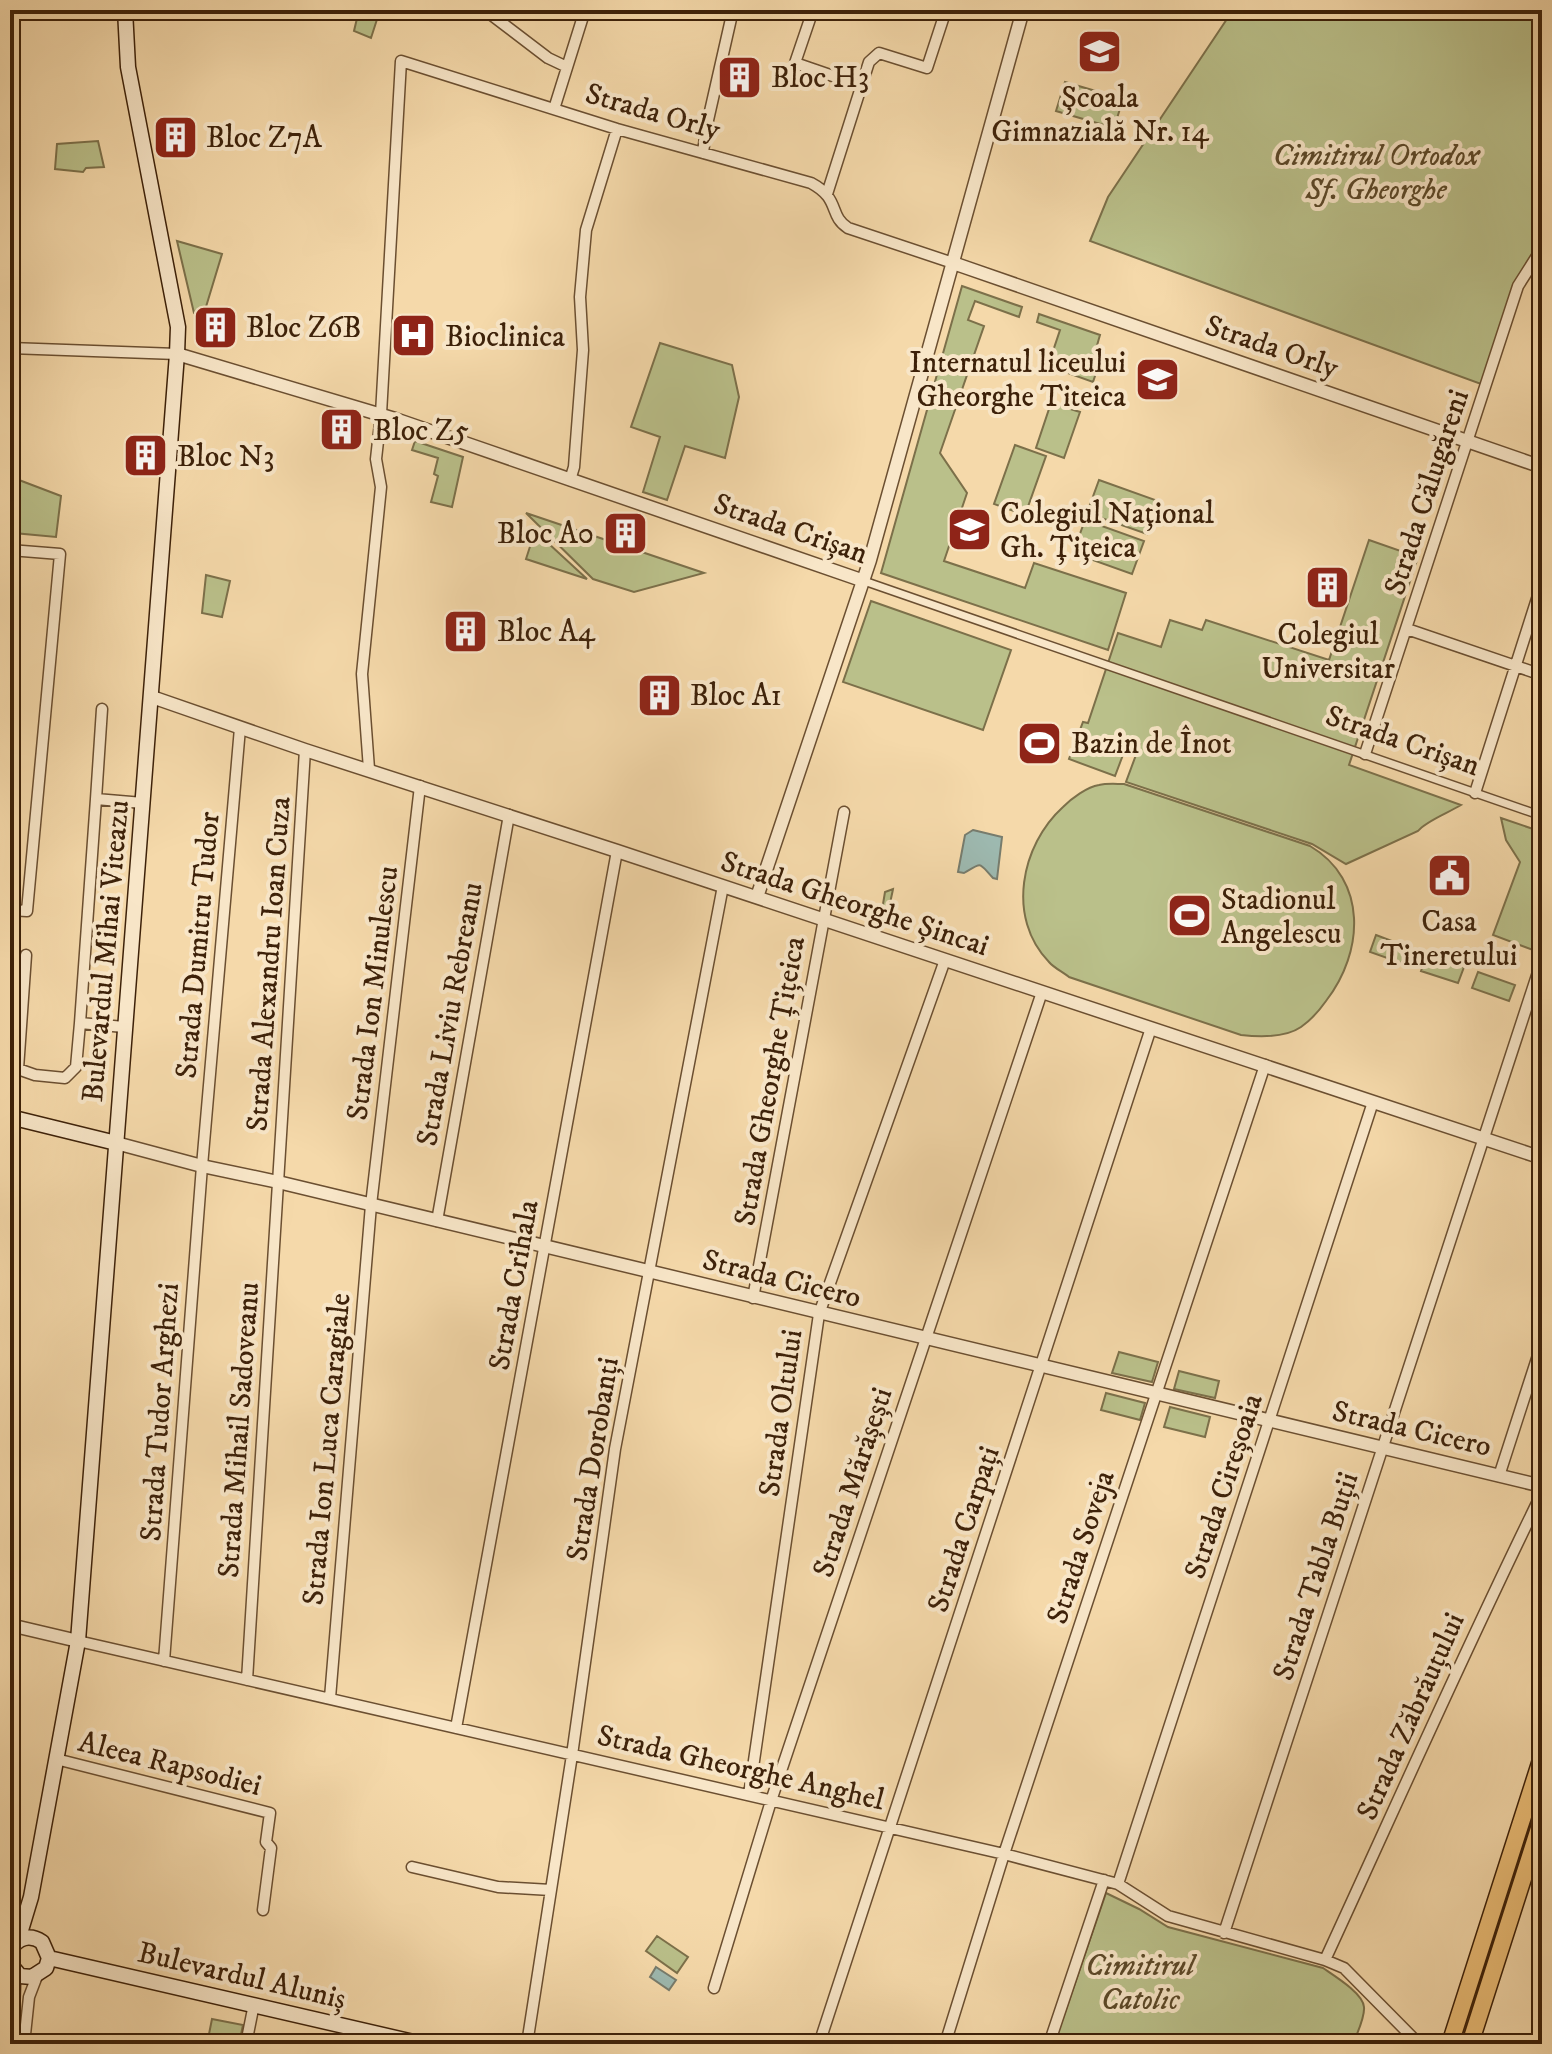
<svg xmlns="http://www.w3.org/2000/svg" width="1552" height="2054" font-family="'IM FELL DW Pica',serif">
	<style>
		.green { fill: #bac08a; stroke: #7c704a; stroke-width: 2 }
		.water { fill: #9db9b0; stroke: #777c6d; stroke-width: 2 }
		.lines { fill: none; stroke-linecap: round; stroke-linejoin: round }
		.pedestrian-casing { stroke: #6b4f31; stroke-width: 10 }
		.minor-casing { stroke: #6b4f31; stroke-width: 13 }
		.tertiary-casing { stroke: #6b4f31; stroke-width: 15 }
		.secondary-casing { stroke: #3d2109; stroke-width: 17 }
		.primary-casing { stroke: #3d2109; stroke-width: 19 }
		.pedestrian { stroke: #f8e6c8; stroke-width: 7 }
		.minor { stroke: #f8e6c8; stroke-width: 10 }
		.tertiary { stroke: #f8e6c8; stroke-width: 12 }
		.secondary { stroke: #f8e6c8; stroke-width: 14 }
		.primary { stroke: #eabc75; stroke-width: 16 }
		.labels { text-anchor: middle; stroke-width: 8; stroke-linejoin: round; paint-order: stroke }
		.poi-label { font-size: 30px; fill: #3d2109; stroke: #f8e6c8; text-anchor: start }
		.street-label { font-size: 30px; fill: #3d2109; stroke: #f8e6c8 }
		.park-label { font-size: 30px; font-style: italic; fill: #5c4929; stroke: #f8e6c8 }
	</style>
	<rect width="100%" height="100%" fill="#f5d9aa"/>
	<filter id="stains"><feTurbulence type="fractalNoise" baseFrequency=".0025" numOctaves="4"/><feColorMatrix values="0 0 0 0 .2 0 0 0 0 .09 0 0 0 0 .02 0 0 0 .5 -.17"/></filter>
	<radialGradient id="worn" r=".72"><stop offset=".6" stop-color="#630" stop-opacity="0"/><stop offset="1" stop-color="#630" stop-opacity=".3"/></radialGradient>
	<path class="green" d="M359,10H380L371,38L354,31Z
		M1233,10H1542V240L1514,285L1481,384L1090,241L1108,197Z
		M1065,82L1123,99L1114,128L1056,111Z
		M98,141L104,167L86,168L83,172L55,169L57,144Z
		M177,241L222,254L202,320L194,313Z
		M962,286L1022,307L1019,317L975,301L968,320L984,326L940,453L967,493L944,561L1025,588L1034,563L1126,593L1108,650L881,573Z
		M1039,314L1100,335L1096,349L1103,352L1093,382L1048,366L1060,330L1037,322Z
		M660,343L732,365L739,397L725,458L685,446L667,500L643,492L660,437L631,427Z
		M1051,403L1080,412L1064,458L1036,448Z
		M415,441L463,457L452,507L431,502L438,476L434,474L438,458L412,450Z
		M1015,445L1046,456L1025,515L994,504Z
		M19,480L61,496L56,537L14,533Z
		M1099,480L1158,501L1147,534L1087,513Z
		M526,513L704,573L634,592L593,579Z
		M1085,520L1144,541L1132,574L1073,553Z
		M535,531L587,579L526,559Z
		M1369,540L1418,557L1349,765L1461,805C1448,813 1426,821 1418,831L1346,864L1312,844L1126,782L1140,744L1129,739L1115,776L1069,759L1083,722L1088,723L1118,633L1161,647L1170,620L1202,630L1206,620L1329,660Z
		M206,575L230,581L222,617L202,613Z
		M871,601L1011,650L983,730L843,682Z
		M1124,784L1310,846C1368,880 1364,952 1326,1001C1319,1011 1311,1020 1301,1027C1285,1038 1259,1037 1241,1035L1069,977C1063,972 1054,968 1049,962C1006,918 1021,845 1063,807C1072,798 1087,787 1099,785C1107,783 1116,784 1124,784Z
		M1501,818L1542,832V922L1533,950L1493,935L1520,862L1506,840Z
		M893,889C891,901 885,914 896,922C906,928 901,921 906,931L880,922L885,892Z
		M1376,935L1413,949L1407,965L1370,952Z
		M1427,954L1464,967L1458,983L1421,971Z
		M1478,972L1515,985L1509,1001L1472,988Z
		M1119,1352L1158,1362L1152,1382L1112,1373Z
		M1179,1371L1219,1381L1215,1398L1174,1389Z
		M1106,1393L1145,1403L1140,1420L1101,1410Z
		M1170,1407L1210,1417L1205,1437L1164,1427Z
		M1106,1893L1139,1909L1168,1927L1323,1968C1333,1975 1363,1993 1364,2007C1365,2018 1357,2033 1353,2044H1054Z
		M657,1936L688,1957L677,1973L646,1951Z
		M212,2019L243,2025L239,2044H207Z"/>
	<path class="water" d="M973,830L1002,837L997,879L993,878C978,862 983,862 964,873L958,872L965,835Z
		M656,1967L676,1980L669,1990L650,1977Z"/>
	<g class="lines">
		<defs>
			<path id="pedestrian" d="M864,581L1542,816"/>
			<path id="minor" d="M485,10L548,58L567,67
				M813,10L795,63L862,86
				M554,109L585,10
				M703,153L706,129L733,10
				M827,194L869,62L879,53L927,68L946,10
				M10,348L177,354
				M570,480L574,467L583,350L580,297L586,230L617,129
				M10,550L60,554L27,911L10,910
				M1407,629L1542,675
				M102,709L96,799L143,803
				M1365,754L1518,286L1542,248
				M369,769L362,674L381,487L376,459L381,414L401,61L617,129L811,183C841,199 828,215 848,228L953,263
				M1475,793L1542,583
				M96,799L80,1023L124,1027
				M26,955L18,1069L35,1075L65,1078L76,1067L80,1023
				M437,1221L509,815
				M10,1257L12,1242
				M753,1298L844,812
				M1499,1476L1542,1343
				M78,1641L1004,1854L1118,1884L1168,1916L1325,1960L1344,1968L1419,2044
				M164,1661L202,1166L240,728
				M247,1680L305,750
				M330,1698L371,1205L420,786
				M456,1728L617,851
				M56,1759L270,1813L266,1842L271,1848L263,1910
				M749,1795L819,1314L945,960
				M412,1867L498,1887L551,1890
				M1118,1884L1373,1102
				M1224,1933L1542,960
				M1325,1960C1397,1804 1466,1647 1542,1493
				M12,1969L15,1985L13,2044
				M714,1988L771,1801L1042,992
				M24,2044L29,1997L37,1976
				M246,2044L254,2004
				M527,2044L572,1755L615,1449L723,886
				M819,2044L1151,1028
				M945,2044L1004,1854L1265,1065
				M1049,2044L1104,1880"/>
			<path id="tertiary" d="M953,263L1542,467
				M177,354L395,419L864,581
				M152,697L305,750L617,851L1542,1158
				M757,897L870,560L1023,10
				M116,1143L202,1166L278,1182L1542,1486
				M10,1625L78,1641"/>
			<path id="secondary" d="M10,1117L116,1143
				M18,1940L31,1897L78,1641L177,354L178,327L128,67L125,10
				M10,1950C18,1937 30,1934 42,1942L49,1958L46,1968L32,1977L20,1976L10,1964
				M49,1958L422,2044"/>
			<path id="primary" d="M1450,2044L1542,1757
				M1470,2044L1542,1819"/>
		</defs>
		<use href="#pedestrian" class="pedestrian-casing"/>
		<use href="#minor" class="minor-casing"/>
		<use href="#tertiary" class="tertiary-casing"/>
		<use href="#secondary" class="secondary-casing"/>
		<use href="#primary" class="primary-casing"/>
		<use href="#pedestrian" class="pedestrian"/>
		<use href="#minor" class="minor"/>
		<use href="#tertiary" class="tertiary"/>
		<use href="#secondary" class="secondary"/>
		<use href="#primary" class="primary"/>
	</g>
	<defs>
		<symbol id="school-square" viewBox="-11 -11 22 22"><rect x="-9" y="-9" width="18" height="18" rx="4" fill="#8f2418" stroke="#f8e6c8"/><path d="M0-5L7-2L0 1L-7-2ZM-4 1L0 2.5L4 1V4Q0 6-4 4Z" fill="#fff"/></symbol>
		<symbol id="building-square" viewBox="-11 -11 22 22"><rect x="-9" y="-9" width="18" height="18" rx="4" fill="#8f2418" stroke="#f8e6c8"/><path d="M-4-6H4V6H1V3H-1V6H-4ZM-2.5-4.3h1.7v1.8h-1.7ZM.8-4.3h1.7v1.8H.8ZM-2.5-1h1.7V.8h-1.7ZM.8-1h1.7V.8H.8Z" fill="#fff"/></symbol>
		<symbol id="hospital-square" viewBox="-11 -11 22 22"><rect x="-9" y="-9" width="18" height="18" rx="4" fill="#8f2418" stroke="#f8e6c8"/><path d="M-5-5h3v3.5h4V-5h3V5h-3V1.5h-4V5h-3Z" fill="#fff"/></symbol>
		<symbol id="stadium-square" viewBox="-11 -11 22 22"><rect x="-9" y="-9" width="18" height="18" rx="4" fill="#8f2418" stroke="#f8e6c8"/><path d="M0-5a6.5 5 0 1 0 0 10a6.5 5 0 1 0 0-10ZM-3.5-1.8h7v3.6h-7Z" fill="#fff"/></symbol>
		<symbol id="civic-square" viewBox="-11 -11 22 22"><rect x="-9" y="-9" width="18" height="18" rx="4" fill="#8f2418" stroke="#f8e6c8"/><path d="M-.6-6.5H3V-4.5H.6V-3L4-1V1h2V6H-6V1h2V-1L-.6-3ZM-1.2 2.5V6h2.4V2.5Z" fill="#fff"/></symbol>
	</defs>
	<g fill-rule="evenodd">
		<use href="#school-square" x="1074" y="26" width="51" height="51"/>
		<use href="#building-square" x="714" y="52" width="51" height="51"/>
		<use href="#building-square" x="150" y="112" width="51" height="51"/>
		<use href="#building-square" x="190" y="302" width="51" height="51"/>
		<use href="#hospital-square" x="388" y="310" width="51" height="51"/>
		<use href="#school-square" x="1132" y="354" width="51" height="51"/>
		<use href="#building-square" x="316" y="404" width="51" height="51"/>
		<use href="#building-square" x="120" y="430" width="51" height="51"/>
		<use href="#school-square" x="944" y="504" width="51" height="51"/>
		<use href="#building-square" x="600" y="508" width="51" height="51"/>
		<use href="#building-square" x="1302" y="562" width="51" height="51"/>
		<use href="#building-square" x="440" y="606" width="51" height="51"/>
		<use href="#building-square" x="634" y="670" width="51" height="51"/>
		<use href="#stadium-square" x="1014" y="718" width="51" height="51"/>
		<use href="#civic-square" x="1424" y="850" width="51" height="51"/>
		<use href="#stadium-square" x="1164" y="890" width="51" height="51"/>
	</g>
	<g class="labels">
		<g class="poi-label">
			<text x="771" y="87">Bloc H3</text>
			<text x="1100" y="107" text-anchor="middle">Școala<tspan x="1100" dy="34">Gimnazială Nr. 14</tspan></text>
			<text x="206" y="147">Bloc Z7A</text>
			<text x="246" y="337">Bloc Z6B</text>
			<text x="445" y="346">Bioclinica</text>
			<text x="1126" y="372" text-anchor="end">Internatul liceului<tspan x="1126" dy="34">Gheorghe Titeica</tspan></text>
			<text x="373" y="440">Bloc Z5</text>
			<text x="177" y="466">Bloc N3</text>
			<text x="1000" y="523">Colegiul Național<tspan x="1000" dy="34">Gh. Țițeica</tspan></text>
			<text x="594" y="543" text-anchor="end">Bloc A0</text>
			<text x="497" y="641">Bloc A4</text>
			<text x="1328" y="644" text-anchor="middle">Colegiul<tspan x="1328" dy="34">Universitar</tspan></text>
			<text x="690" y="705">Bloc A1</text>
			<text x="1071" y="753">Bazin de Înot</text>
			<text x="1221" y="909">Stadionul<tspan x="1221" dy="34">Angelescu</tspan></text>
			<text x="1449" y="931" text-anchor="middle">Casa<tspan x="1449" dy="34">Tineretului</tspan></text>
		</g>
		<g class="street-label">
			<text transform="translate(653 111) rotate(16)" y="10">Strada Orly</text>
			<text transform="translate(1272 346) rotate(19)" y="10">Strada Orly</text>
			<text transform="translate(1426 492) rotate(-72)" y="10">Strada Călugăreni</text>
			<text transform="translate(791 528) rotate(19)" y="10">Strada Crișan</text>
			<text transform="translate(1403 740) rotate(19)" y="10">Strada Crișan</text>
			<text transform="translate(855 903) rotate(18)" y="10">Strada Gheorghe Șincai</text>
			<text transform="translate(197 945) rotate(-85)" y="10">Strada Dumitru Tudor</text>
			<text transform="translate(105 951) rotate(-85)" y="10">Bulevardul Mihai Viteazu</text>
			<text transform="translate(268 964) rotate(-86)" y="10">Strada Alexandru Ioan Cuza</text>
			<text transform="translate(372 993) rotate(-83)" y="10">Strada Ion Minulescu</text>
			<text transform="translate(449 1014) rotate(-80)" y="10">Strada Liviu Rebreanu</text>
			<text transform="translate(769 1081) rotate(-80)" y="10">Strada Gheorghe Țițeica</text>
			<text transform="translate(782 1278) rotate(14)" y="10">Strada Cicero</text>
			<text transform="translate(513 1285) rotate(-80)" y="10">Strada Crihala</text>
			<text transform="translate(159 1412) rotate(-86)" y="10">Strada Tudor Arghezi</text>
			<text transform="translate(780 1413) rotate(-82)" y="10">Strada Oltului</text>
			<text transform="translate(1412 1428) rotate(13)" y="10">Strada Cicero</text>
			<text transform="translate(238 1430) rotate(-86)" y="10">Strada Mihail Sadoveanu</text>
			<text transform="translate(326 1449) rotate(-85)" y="10">Strada Ion Luca Caragiale</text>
			<text transform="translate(592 1459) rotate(-81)" y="10">Strada Dorobanți</text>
			<text transform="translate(852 1482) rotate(-72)" y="10">Strada Mărășești</text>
			<text transform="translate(1223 1486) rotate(-72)" y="10">Strada Cireșoaia</text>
			<text transform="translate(963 1529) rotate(-72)" y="10">Strada Carpați</text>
			<text transform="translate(1080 1547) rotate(-72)" y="10">Strada Soveja</text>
			<text transform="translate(1315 1576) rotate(-72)" y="10">Strada Tabla Buții</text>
			<text transform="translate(1410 1716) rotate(-66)" y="10">Strada Zăbrăuțului</text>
			<text transform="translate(170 1763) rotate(14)" y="10">Aleea Rapsodiei</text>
			<text transform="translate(741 1767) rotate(13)" y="10">Strada Gheorghe Anghel</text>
			<text transform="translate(242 1975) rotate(13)" y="10">Bulevardul Aluniș</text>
		</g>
		<g class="park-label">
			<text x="1376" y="165">Cimitirul Ortodox<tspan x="1376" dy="34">Sf. Gheorghe</tspan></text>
			<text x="1140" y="1975">Cimitirul<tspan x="1140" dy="34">Catolic</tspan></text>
		</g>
	</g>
	<rect width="1552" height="2054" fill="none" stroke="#f5d9aa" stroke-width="40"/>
	<rect x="12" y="12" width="1528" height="2030" fill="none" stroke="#3d2109" stroke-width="4"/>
	<rect x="20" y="20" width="1512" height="2014" fill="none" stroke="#3d2109" stroke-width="2"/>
	<rect width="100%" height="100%" filter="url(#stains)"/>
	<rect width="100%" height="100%" fill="url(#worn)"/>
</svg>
